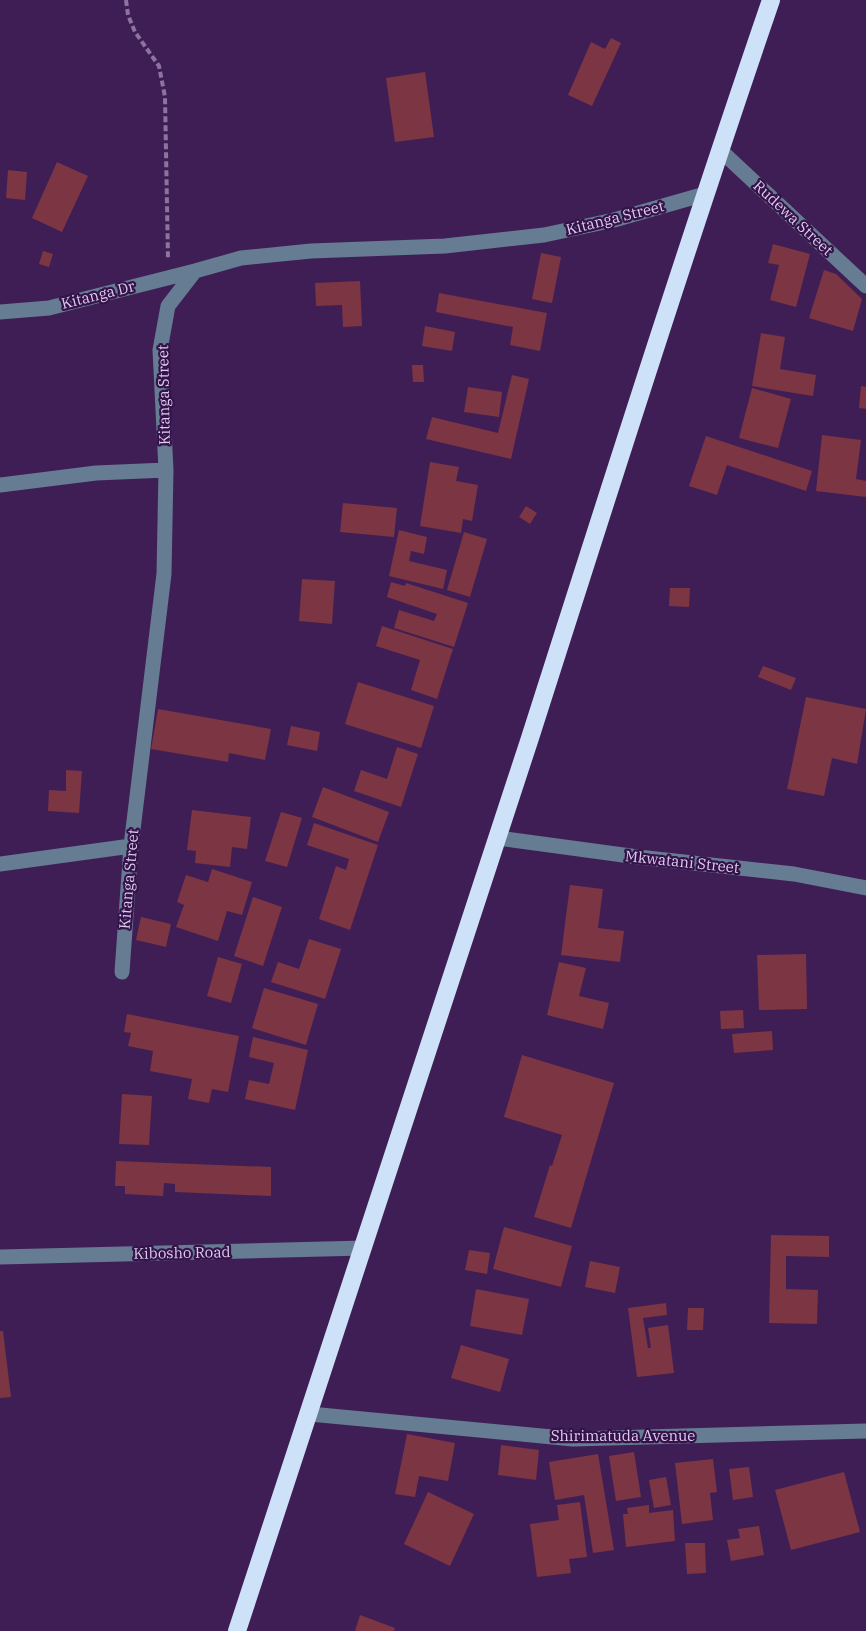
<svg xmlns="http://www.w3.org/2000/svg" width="866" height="1631" font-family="'IBM Plex Serif',serif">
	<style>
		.building { fill: #7c3543 }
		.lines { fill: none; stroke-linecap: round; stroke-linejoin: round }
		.path { stroke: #8e73a0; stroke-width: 4; stroke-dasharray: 6 3; stroke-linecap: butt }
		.minor { stroke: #667c92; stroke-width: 15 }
		.highway { stroke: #cde2f8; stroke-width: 18 }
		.labels { text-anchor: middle; stroke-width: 4.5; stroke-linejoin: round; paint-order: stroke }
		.street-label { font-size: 15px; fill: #decbed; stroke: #34134a }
	</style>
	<rect width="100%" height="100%" fill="#3f1e55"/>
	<path class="building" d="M611,38L621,43L592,106L568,95L591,42L605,49Z
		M425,72L434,137L395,142L386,78Z
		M57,162L88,176L62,232L32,218Z
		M8,170L27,172L25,200L6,198Z
		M773,244L810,254L796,307L770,300L779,265L768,263Z
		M43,251L53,254L49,267L39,264Z
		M541,253L561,257L552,303L532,299Z
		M824,270L836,274L862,299L853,331L809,318Z
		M360,281L362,326L343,327L342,305L316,306L315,283Z
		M439,293L547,313L540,351L510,345L513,327L436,312Z
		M425,326L455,332L452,351L422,346Z
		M761,333L785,337L780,369L816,375L813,396L752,386Z
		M412,365H423L424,382H413Z
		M512,375L529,379L511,459L426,439L432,417L498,433Z
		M861,386L866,387V409L859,408Z
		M468,387L502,392L499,417L464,412Z
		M752,388L791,399L778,448L739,438Z
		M822,435L861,440L856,479L866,481V497L816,491Z
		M706,436L812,471L806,491L727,465L717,495L689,486Z
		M430,462L459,467L456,481L478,485L472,521L463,519L461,533L420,526Z
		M343,503L397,508L394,537L340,532Z
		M526,506L537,513L530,524L519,517Z
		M399,530L427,537L424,554L411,551L409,561L447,570L443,589L389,576Z
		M464,532L487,539L470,597L447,590Z
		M302,579L335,581L332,624L299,621Z
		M391,582L405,586L406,583L468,603L454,647L394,628L399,610L434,621L437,614L387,597Z
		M670,588H690L689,607L669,606Z
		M382,626L453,649L437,699L411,690L420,660L376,646Z
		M763,666L796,678L791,690L758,677Z
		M358,682L434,706L421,748L345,724Z
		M806,697L866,709L857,764L832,758L824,796L787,789Z
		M158,709L271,729L265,760L229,753L228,762L151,749Z
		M291,726L320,732L317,751L287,745Z
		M397,747L418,754L401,807L354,791L361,770L387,779Z
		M66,770L82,771L79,813L48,811L49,790L66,791Z
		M323,787L389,812L378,842L312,817Z
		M192,810L251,817L247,849L232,847L230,867L195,863L196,851L187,850Z
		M281,812L302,818L287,867L265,861Z
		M314,823L378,845L350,930L319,919L336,866L346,870L349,859L307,845Z
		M212,869L252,882L242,915L227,911L218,941L176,927L184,905L177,902L186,875L208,882Z
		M570,885L603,889L598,928L624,931L620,962L561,955Z
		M253,897L282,907L263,966L234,956Z
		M141,917L171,924L166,947L136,940Z
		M309,939L341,949L325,999L271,982L278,962L299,969Z
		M806,954L807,1009L759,1010L757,955Z
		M218,957L242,964L231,1003L207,996Z
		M559,962L586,968L579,996L609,1003L603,1029L547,1015Z
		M264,988L318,1004L306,1045L252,1028Z
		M743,1010L744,1028L721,1029L720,1011Z
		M127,1014L239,1036L228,1092L212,1089L209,1103L188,1099L192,1079L150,1071L153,1051L128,1046L131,1033L124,1032Z
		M772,1031L773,1050L734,1053L732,1034Z
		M253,1037L308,1050L295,1110L245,1099L249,1080L269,1084L274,1063L249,1057Z
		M522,1055L614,1083L571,1228L534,1217L550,1165L552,1166L562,1135L504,1117Z
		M122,1094L152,1096L149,1145L119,1144Z
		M116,1161L271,1167V1196L175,1192V1184L164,1183L163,1196L125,1194V1186H115Z
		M504,1227L572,1246L561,1287L493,1269Z
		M771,1235L829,1236V1257L786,1256V1289L818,1290L817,1324L769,1323Z
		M469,1250L490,1253L487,1274L465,1270Z
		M590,1261L620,1267L615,1293L585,1287Z
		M476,1289L529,1299L522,1335L470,1326Z
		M666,1303L667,1315L643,1318L648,1348H651L648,1328L668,1325L674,1373L637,1377L628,1308Z
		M688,1308H704L703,1330H687Z
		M0,1331H3L11,1397L0,1398Z
		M461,1345L509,1359L500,1392L451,1378Z
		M407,1434L455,1443L448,1481L419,1476L415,1497L395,1494Z
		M501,1445L539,1450L536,1480L498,1475Z
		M634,1452L641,1497L616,1501L609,1456Z
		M598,1454L614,1550L593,1553L584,1495L555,1500L549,1462Z
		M713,1459L717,1492L710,1493L713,1520L682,1524L675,1463Z
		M749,1467L753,1497L733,1500L729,1469Z
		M844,1472L860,1532L791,1550L775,1490Z
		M666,1477L671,1505L654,1508L649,1480Z
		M428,1492L474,1514L450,1566L404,1544Z
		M580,1502L587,1557L569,1559L571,1573L537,1577L530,1524L559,1520L557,1505Z
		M649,1505V1513L673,1510L675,1541L626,1547L623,1514H628L627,1508Z
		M759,1526L764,1555L731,1561L727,1540L740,1538L738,1529Z
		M685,1543H705L706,1573L687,1574Z
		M360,1615L395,1628L394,1631H355Z"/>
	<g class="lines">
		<path class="path" d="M126,0L128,15L135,32L159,66L165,97L168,259"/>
		<path class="minor" d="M720,150L866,286
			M0,312L49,308L195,271
			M0,485L96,473L166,470
			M498,838L638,857L794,874L866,888
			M0,864L131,846
			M122,972L131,846L164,574L166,470L160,350L168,306L195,271L241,258L311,251L445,246L544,235L614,220L705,194
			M0,1257L364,1248
			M310,1414L573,1439L866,1431"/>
		<path class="highway" d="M237,1631C337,1334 434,1036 530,738C609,491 687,245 771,0"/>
	</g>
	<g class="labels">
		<g class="street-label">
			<text transform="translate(615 218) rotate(-14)" y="5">Kitanga Street</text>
			<text transform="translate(793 218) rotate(43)" y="5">Rudewa Street</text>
			<text transform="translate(98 295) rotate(-14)" y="5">Kitanga Dr</text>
			<text transform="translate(164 395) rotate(-91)" y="5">Kitanga Street</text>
			<text transform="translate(682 862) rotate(6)" y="5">Mkwatani Street</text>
			<text transform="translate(129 879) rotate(-85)" y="5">Kitanga Street</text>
			<text transform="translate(182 1253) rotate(-1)" y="5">Kibosho Road</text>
			<text x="623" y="1441">Shirimatuda Avenue</text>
		</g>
	</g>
</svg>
